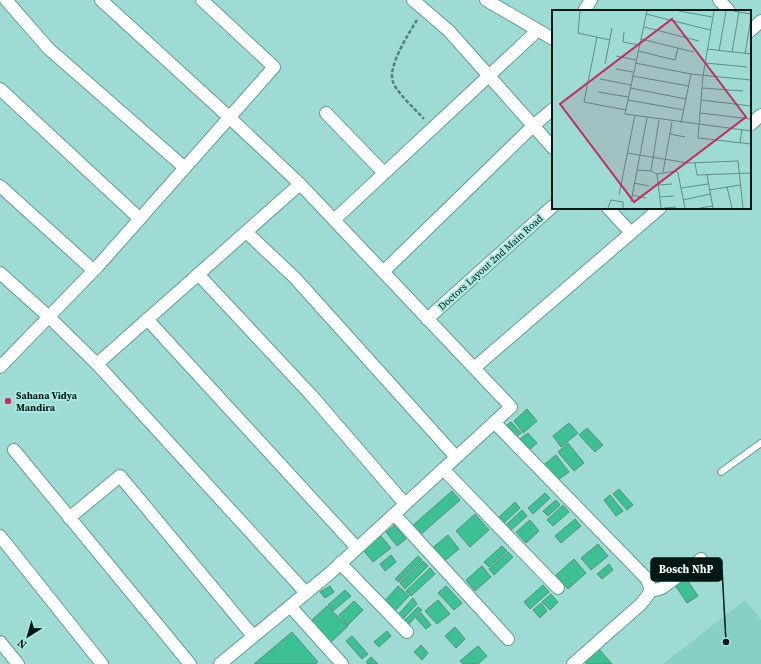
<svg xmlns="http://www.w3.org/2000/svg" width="761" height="664" font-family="'Source Serif 4',serif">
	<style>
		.built { fill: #88d0c7 }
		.building { fill: #3cc094; stroke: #5b8e79 }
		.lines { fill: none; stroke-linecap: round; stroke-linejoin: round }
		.lane-casing { stroke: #609d96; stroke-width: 8 }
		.street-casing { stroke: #609d96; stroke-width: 14 }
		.path { stroke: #54807b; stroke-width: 2.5; stroke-dasharray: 4 2; stroke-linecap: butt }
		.lane { stroke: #fff; stroke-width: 6 }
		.street { stroke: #fff; stroke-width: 12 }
		.poi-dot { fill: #be305e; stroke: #aae9e1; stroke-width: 1.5 }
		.labels { text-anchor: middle; stroke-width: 4; stroke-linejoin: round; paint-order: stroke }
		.street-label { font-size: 10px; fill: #011816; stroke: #aae9e1 }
		.poi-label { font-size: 10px; font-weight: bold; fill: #011816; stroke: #aae9e1; text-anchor: start }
		.inset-road { fill: none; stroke: #5f8d88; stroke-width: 1 }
		.view { fill: #be305e; fill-opacity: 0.15; stroke: #be305e; stroke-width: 2 }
		.inset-edge { fill: none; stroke: #011816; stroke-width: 2 }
		.leader { fill: none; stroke: #011816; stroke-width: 1.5 }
		.callout-dot { fill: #011816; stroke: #aae9e1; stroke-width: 1.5 }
		.callout { fill: #011816; stroke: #011816; stroke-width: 1.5 }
		.callout-label { font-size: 11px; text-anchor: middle; font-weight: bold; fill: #fff }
	</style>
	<rect width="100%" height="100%" fill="#9ddbd4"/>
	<path class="built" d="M745,600L761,620V664H663Z"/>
	<path class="building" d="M527,409L537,421L523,433L514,421Z
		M511,422L521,433L513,439L503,428Z
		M569,423L578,433L561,447L553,436Z
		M587,428L603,445L595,452L579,435Z
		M528,433L537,443L529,450L520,439Z
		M568,443L584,463L574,471L558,452Z
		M556,455L569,472L555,482L541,467Z
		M619,489L633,505L627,510L613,494Z
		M452,491L460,500L419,536L411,527Z
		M545,493L550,498L533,514L528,508Z
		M610,495L623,511L616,516L604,500Z
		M556,500L560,505L548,516L543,511Z
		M515,502L520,508L503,524L498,518Z
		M563,505L569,512L553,526L547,520Z
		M522,510L527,516L510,531L505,526Z
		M475,514L489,530L470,547L456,531Z
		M575,519L581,526L561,543L555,536Z
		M530,520L539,531L526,543L516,532Z
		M395,525L406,539L397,546L386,532Z
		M380,535L391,548L373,562L363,550Z
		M448,535L459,549L443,562L431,549Z
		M598,544L608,556L591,570L581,558Z
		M502,546L507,551L489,567L484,562Z
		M508,552L513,557L494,575L489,569Z
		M391,555L396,562L385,571L380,564Z
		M418,556L422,560L399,582L395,579Z
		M574,559L586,573L568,589L556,575Z
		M423,561L428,566L405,589L400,583Z
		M609,564L613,570L602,579L597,574Z
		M482,566L491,577L475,591L466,580Z
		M430,568L435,574L411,596L406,591Z
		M686,578L698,596L687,603L675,585Z
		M543,585L549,592L530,609L524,602Z
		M330,586L334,592L325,598L320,592Z
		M398,586L409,596L393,613L383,603Z
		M446,586L462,603L454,610L438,593Z
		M345,590L351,596L333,611L328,605Z
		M551,594L558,602L550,610L542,602Z
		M413,598L417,604L402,620L397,616Z
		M438,600L450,614L437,624L425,611Z
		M354,601L363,610L348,625L339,615Z
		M541,603L547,611L540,618L533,610Z
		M327,606L348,626L330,643L310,622Z
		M418,607L422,610L408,625L404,621Z
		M421,613L431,625L426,629L416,618Z
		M455,627L465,639L456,648L445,636Z
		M387,631L391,636L379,647L374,642Z
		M292,632L318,662L315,664H254Z
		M352,636L368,654L362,659L346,641Z
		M421,645L428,653L422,660L414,652Z
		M478,646L487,656L478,664H463L460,661Z
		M599,649L612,664H587L584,661Z
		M371,657L378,664H368L366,662Z"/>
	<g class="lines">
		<defs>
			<path id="lane" d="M721,472L761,443"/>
			<path id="street" d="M6,0L49,49L185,168
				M101,0L230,118L300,184L511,407L329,574L220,664
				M413,0L449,31L553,148
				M486,0L553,39
				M719,0L729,11
				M584,11L591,0
				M750,31L761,21
				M0,89L140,219
				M326,113L384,173
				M750,125L761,115
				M0,186L93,270
				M608,208L631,233
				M334,220L538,30
				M246,232L295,278L456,457
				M383,272L533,126L553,109
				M0,273L49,317L97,364L306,593
				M198,274L312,396L405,504
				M147,319L357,548
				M427,319L553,206
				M97,364L300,184
				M0,367L98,266L274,67L202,0
				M474,368L660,208
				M494,422L647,579L651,591L641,604L573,664
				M14,450L190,664
				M443,469L558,588
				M394,514L508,639
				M69,518L120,476L253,636
				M0,536L102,664
				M340,563L407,632
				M651,591L662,588L701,559
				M290,606L342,664
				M0,642L18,664"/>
		</defs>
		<use href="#lane" class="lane-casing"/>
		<use href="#street" class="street-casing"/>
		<path class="path" d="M417,20C409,33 387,67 393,82C397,93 416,110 424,119"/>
		<use href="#lane" class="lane"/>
		<use href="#street" class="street"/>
	</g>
	<circle class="poi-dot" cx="8" cy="401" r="4"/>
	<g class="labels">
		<g class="street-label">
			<text transform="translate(490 262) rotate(-42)" y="4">Doctors Layout 2nd Main Road</text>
		</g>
		<g class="poi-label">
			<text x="16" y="399">Sahana Vidya<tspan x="16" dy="12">Mandira</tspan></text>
		</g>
	</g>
	<g transform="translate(552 10)">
		<rect width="199" height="199" fill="#9ddbd4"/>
		<path class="inset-road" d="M28,1L26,23L58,30M95,1L73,104L199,121M127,1L160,7M162,1L151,66L146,128L199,134M181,1L199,4M94,4L158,20M92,17L147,31M72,22L71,32L87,35M45,27L32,92L74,100M89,29L142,42M155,39L199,44M86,41L123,50L126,38M167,41L174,1M180,42L187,2M193,44L199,8M64,46L84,50M83,53L139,64L199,70M153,53L195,57M53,54L60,18M64,59L81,62M80,66L137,76M48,69L79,75M78,78L134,89M150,78L191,81M46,82L76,87M76,90L132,100M149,90L199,96M148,103L199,109M129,113L139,64M118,124L133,127M188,132L190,120M75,143L136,153L186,151L191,198M143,153L145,165L199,163M85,160L99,161L105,164L109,198M99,161L107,110M111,162L120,112M105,164L124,161L126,163L133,198M155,165L161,198M82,173L97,176M107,175L120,174M175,177L180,198M129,178L156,174M157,180L188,175M67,185L83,105M80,185L94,188M108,187L122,186M131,190L158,184M79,192L95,108M56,198L59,190L71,192V198M112,198L124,197M148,198L160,196"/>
		<path class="view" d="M120,9L194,107L82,192L8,94Z"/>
		<rect width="199" height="199" class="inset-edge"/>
	</g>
	<path class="leader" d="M726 642L722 569"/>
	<circle class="callout-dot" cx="726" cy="642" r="4"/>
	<rect class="callout" x="651" y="558" width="71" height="23" rx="4"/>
	<g class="callout-label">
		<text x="686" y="573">Bosch NhP</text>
	</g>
	<g transform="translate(28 636) rotate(217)" stroke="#aae9e1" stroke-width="3" paint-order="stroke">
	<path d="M0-3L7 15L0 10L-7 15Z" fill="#011816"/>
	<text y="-6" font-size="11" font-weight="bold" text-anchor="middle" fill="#011816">N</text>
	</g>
</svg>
